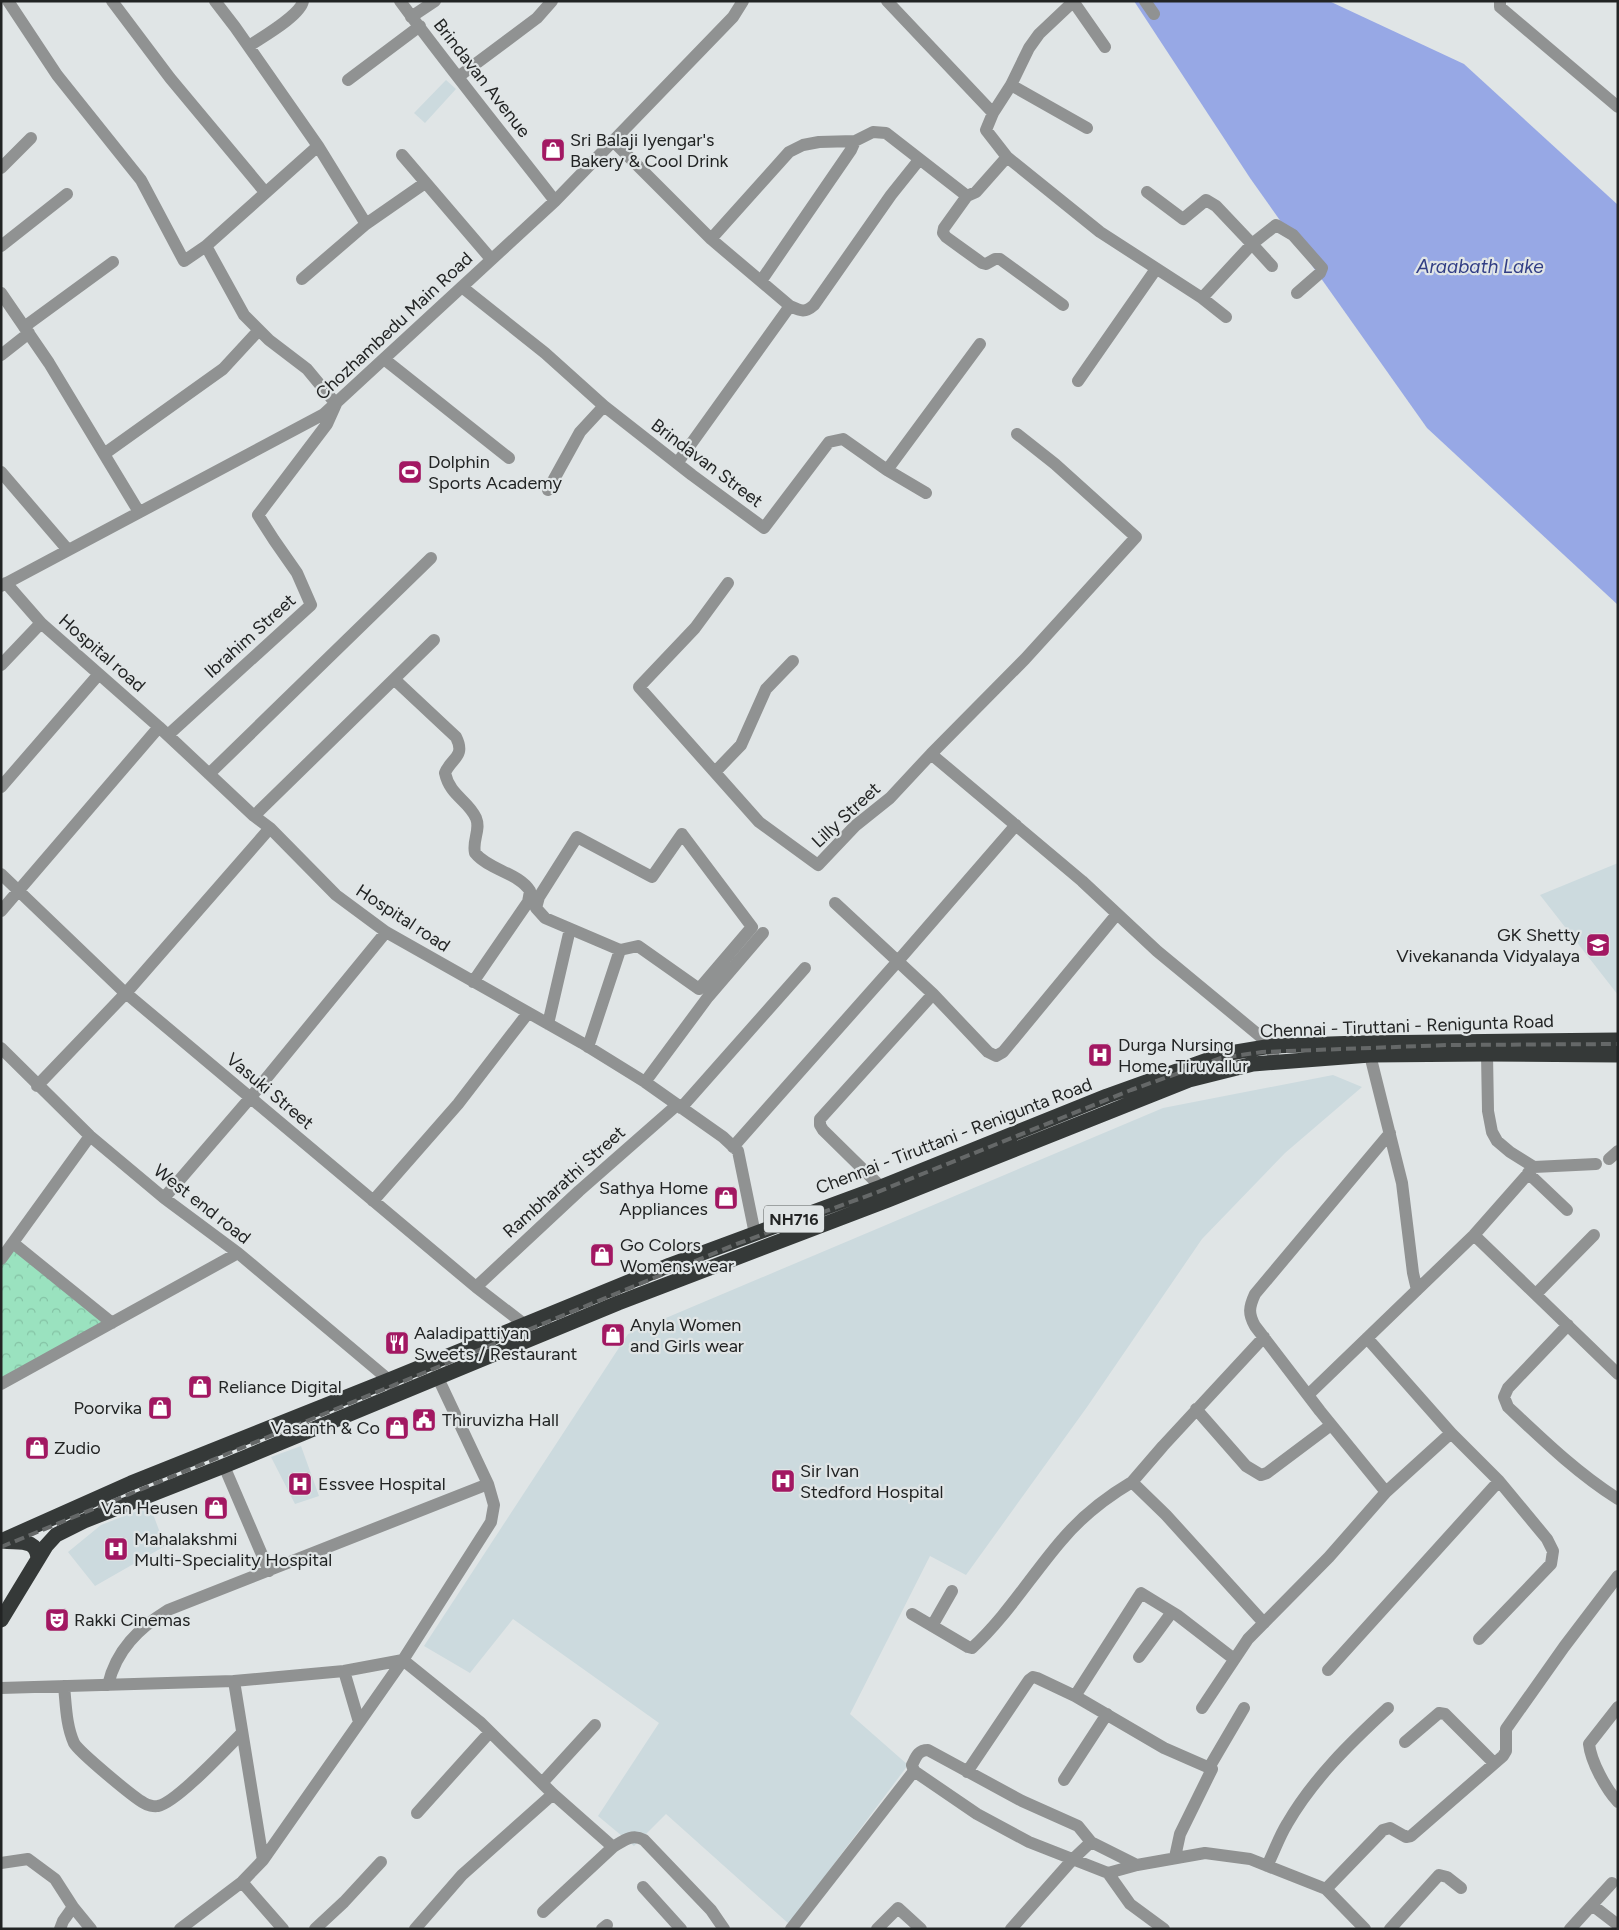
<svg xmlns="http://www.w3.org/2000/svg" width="1619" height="1930" font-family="Figtree,sans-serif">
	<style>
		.built { fill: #ccdade }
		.park { fill: url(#park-crowns) }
		.water { fill: #97a8e5 }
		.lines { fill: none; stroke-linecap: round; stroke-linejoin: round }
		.minor { stroke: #909292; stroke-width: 12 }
		.highway { stroke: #353938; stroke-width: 15 }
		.rail { stroke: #656868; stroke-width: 4; stroke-dasharray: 10 5; stroke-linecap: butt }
		.labels { text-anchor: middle; stroke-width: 4.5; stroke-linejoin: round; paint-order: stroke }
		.shield { fill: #e0e5e6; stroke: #5b5e5e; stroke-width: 1 }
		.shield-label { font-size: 16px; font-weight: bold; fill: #222424 }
		.street-label { font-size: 18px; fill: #222424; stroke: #e0e5e6 }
		.poi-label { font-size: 18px; fill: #222424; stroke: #e0e5e6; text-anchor: start }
		.water-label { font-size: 19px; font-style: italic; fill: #313e85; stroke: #e0e5e6 }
	</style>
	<defs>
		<pattern id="park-crowns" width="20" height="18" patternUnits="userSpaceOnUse" patternTransform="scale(1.25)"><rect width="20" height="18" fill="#9ae2bf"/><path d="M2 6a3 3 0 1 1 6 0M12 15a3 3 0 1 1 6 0" fill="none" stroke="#84c2a4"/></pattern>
	</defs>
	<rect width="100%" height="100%" fill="#e0e5e6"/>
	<path class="built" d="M446,80L456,89L425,123L414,113Z
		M1618,863V995L1540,895Z
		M1333,1075L1362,1087L1285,1153L1202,1239L1087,1407L966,1575L930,1556L850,1714L908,1765L789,1924L666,1814L634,1846L598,1816L659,1723L513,1619L470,1673L424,1646L628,1334L1163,1108Z
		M301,1446L319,1496L295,1504L271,1457Z
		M150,1506L165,1546L95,1586L68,1552L101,1525Z"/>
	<path class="park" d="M14,1247L105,1322L1,1381V1265Z"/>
	<path class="water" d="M1134,1H1329L1464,64L1618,205V605L1427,428L1250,178Z"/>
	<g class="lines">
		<path class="minor" d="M8,1L57,75L141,180L184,261L206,246L318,146L235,27L215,1
			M112,1L170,78L265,192
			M400,1C450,69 503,134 555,201
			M887,1L993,113
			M1073,1L1105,47
			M1074,1L1039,34L1029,48L1011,85L993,113L986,130L1007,157L1100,232L1202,298L1226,317
			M1145,1L1154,14
			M1500,1V7L1618,107
			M411,17L435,1
			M249,46C262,37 300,16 303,1
			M458,77L537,18L552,1
			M348,80L420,26
			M1011,85L1087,128
			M613,141L711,239L790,306C801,311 805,313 814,305L891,195L919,160
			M318,146L366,224
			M402,155L491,259
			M1,168L31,138
			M1147,192L1183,219L1206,200L1216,206L1252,244L1202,298
			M967,196L944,228L943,233L946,237L982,263L986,264L995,259H1000L1063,305
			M711,239L789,152L803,145L819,142L855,141L873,132L886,133L967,196L976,192L1007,157
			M1,246L67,194
			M1272,266L1252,244L1276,225L1293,235L1322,268L1320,273L1297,293
			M302,279L366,224L425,183
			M761,281L851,150L855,141
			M462,287L545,353L604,406L580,432L548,490
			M1,293L49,363L139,512
			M24,327L113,262
			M1,355L29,333
			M384,359L509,458
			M1078,381L1156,269
			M604,406L692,475L764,528L829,442L843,439L887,470L980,344
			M1017,434L1055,464L1136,537L1025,659L931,754L1082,881L1157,951L1272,1046L1274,1062
			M104,454L223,369L259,330
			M678,462L790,306
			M887,470L926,493
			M1,472L68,550
			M6,583L41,623L159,727L254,816L270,828L336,895L386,932L582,1043L645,1082L723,1137L738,1151L755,1234
			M728,583L695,628L639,687L759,822L818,865L855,826L890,798L931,754
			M1,586L324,414L555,201L733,17L743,1
			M1,665L41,623
			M394,679L456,737C466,757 451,758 445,773C450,796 468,800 476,818C481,830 472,840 475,853C489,870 519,873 530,891L528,902L473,982
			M168,735L311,605L297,573L274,540L258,515L327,424L336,404L307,369L269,340L244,315L206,246
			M715,772L741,745L766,689L793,661
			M209,774L431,558
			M1,787L99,674
			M254,816L434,640
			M682,834L752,927L699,989L638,946L620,950L545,918L536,908L539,897L577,837L652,877Z
			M1,874L121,989L476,1287L524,1324L527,1331
			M835,903L933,994L988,1052L996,1056L1003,1052L1117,914
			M1,911L159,727
			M548,1024L570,929
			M588,1047L620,950
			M1,1048L90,1136L164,1198L238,1253L389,1380L391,1386
			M1487,1054L1488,1111L1492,1132L1497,1141L1510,1152L1534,1167L1596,1164
			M1370,1055L1402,1183L1413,1273L1417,1290
			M645,1082L708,997L763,933
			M37,1086L126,993L270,828
			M681,1108L805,968
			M733,1147L898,961L1016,825
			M1609,1159L1618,1151
			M1528,1173L1567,1210
			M881,1187L823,1130L820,1125V1119L933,994
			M164,1198L251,1097L386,932
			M373,1201L458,1104L528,1013
			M1474,1235L1618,1374
			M13,1243L112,1323
			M1,1259L90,1136
			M476,1287L579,1191L677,1105
			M1536,1294L1594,1235
			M1568,1325L1508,1388L1504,1397L1508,1407C1543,1440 1577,1473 1618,1499
			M1367,1338L1451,1433L1499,1481L1547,1539L1553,1551L1551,1564L1479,1639
			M1,1384L238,1253
			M1308,1395L1474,1235L1534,1167
			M1196,1409L1246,1466L1261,1475L1267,1473L1331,1425
			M224,1466L269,1571
			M1386,1492L1320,1411L1255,1326C1248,1314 1249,1307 1255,1294L1390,1133
			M912,1614L968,1647L972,1648C1006,1617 1031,1576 1061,1541C1081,1517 1105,1498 1132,1482
			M1264,1623L1166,1515L1132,1482L1163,1446L1264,1337
			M932,1626L952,1591
			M1139,1657L1172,1612
			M1328,1670L1499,1481
			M344,1671L359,1722
			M234,1681L263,1860
			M108,1685C116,1650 139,1628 168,1610L488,1484
			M64,1686C66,1705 66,1725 74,1743C79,1752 133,1797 144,1803C147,1805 154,1807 158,1806C176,1803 227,1748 242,1733
			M1,1688L234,1681L344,1671L403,1660L481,1723L553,1794L613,1847C623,1841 632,1833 644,1840L711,1910L724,1929
			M1075,1696L1164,1748L1212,1769L1180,1834L1175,1857
			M1618,1707L1589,1744C1591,1762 1606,1789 1618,1802
			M1202,1708L1248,1639L1329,1557L1386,1492L1451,1433
			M1405,1742L1439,1713L1445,1714L1494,1763
			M1210,1766L1244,1708
			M914,1771L977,1814L1029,1842L1108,1873L1137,1865L1205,1853L1250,1859L1326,1889L1365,1929
			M967,1772L1029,1680L1033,1677L1037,1678L1075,1696L1141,1593L1177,1615L1234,1659
			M1064,1780L1107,1714
			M542,1783L595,1725
			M417,1813L490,1732
			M1,1863L28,1859L55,1879L73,1907L91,1929
			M1267,1866C1274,1852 1279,1837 1287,1824C1313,1779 1350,1743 1388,1708
			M1108,1873L1130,1904L1164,1929
			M242,1882L283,1929
			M643,1887L681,1929
			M1326,1889L1383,1830L1390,1828L1406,1837L1411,1836L1503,1756L1506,1751V1729L1564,1647L1618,1576
			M1592,1905L1618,1925
			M543,1912L613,1847
			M60,1929L63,1921L73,1907
			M180,1929L242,1882L263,1860L403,1660L491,1522L494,1505L488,1484L438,1378
			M315,1929L344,1902L381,1862
			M415,1929L462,1875L553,1794
			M602,1929L607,1925
			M791,1929L914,1771L912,1765C916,1757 918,1750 928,1750L1022,1801L1078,1826L1091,1842L1137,1865
			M877,1929L898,1908L921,1929
			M1011,1929L1073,1859L1091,1842
			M1390,1929L1439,1875L1447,1877L1461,1888
			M1570,1929L1612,1883"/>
		<path class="highway" d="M1,1541L131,1483L389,1380L670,1265L881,1187L1107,1096L1224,1054L1272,1046L1359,1043L1618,1040
			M3,1541C20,1543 37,1538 38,1559
			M1,1620L46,1546L56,1535L84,1521L224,1466L618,1303L888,1200L1189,1080L1253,1064L1370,1055L1487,1054L1618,1055"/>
		<path class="rail" d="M1,1547L734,1245L875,1193L1131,1090L1221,1058L1262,1052L1449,1045L1618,1044"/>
	</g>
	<defs>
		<symbol id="shop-square" viewBox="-11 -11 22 22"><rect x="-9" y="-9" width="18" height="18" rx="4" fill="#a21862" stroke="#e0e5e6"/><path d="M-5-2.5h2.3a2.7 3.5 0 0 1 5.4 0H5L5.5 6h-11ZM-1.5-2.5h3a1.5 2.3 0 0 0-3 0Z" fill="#fff"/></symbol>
		<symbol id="stadium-square" viewBox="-11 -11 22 22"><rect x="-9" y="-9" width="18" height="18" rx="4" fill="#a21862" stroke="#e0e5e6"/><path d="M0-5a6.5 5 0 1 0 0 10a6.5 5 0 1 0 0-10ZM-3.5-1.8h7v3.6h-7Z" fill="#fff"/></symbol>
		<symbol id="school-square" viewBox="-11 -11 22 22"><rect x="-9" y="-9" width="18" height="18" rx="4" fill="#a21862" stroke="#e0e5e6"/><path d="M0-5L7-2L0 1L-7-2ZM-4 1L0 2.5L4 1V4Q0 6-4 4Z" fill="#fff"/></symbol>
		<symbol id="hospital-square" viewBox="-11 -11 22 22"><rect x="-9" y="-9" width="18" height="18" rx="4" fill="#a21862" stroke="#e0e5e6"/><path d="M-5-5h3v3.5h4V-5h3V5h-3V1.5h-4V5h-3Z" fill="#fff"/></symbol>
		<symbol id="restaurant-square" viewBox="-11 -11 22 22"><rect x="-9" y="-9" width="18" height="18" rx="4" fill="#a21862" stroke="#e0e5e6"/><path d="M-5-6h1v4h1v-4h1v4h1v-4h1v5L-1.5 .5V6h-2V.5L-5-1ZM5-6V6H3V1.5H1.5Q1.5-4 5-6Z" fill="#fff"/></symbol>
		<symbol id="civic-square" viewBox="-11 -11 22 22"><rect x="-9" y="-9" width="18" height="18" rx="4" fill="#a21862" stroke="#e0e5e6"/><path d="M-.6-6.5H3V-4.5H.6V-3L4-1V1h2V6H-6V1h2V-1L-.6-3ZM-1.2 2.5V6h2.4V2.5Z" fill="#fff"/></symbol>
		<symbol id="theatre-square" viewBox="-11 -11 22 22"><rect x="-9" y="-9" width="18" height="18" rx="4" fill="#a21862" stroke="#e0e5e6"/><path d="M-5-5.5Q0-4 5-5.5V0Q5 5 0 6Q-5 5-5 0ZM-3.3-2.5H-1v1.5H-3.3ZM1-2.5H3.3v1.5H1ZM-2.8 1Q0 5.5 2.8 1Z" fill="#fff"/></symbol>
	</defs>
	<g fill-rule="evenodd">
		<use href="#shop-square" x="539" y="136" width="28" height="28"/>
		<use href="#stadium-square" x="396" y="458" width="28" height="28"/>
		<use href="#school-square" x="1584" y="931" width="28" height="28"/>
		<use href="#hospital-square" x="1086" y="1041" width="28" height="28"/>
		<use href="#shop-square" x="712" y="1184" width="28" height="28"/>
		<use href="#shop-square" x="588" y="1241" width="28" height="28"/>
		<use href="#shop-square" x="599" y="1321" width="28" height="28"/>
		<use href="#restaurant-square" x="383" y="1329" width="28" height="28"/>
		<use href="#shop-square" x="186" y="1373" width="28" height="28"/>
		<use href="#shop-square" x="146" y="1394" width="28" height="28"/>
		<use href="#civic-square" x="410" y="1406" width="28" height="28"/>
		<use href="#shop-square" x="383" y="1414" width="28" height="28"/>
		<use href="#shop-square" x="23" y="1434" width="28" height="28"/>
		<use href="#hospital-square" x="769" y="1467" width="28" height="28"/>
		<use href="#hospital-square" x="286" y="1470" width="28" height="28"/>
		<use href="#shop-square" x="202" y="1494" width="28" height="28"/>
		<use href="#hospital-square" x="102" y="1535" width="28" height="28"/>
		<use href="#theatre-square" x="43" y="1606" width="28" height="28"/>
	</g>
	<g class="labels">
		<rect class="shield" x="764" y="1205.5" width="60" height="27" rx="4"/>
		<g class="shield-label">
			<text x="794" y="1225">NH716</text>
		</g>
		<g class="street-label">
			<text transform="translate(482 78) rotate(52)" y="6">Brindavan Avenue</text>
			<text transform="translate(394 326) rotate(-43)" y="6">Chozhambedu Main Road</text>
			<text transform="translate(707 463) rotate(37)" y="6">Brindavan Street</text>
			<text transform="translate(250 636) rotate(-42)" y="6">Ibrahim Street</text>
			<text transform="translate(102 653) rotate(41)" y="6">Hospital road</text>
			<text transform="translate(846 815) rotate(-43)" y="6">Lilly Street</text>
			<text transform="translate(403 918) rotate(33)" y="6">Hospital road</text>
			<text transform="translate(1407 1026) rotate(-2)" y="6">Chennai - Tiruttani - Renigunta Road</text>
			<text transform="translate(270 1091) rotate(40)" y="6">Vasuki Street</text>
			<text transform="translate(954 1136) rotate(-21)" y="6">Chennai - Tiruttani - Renigunta Road</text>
			<text transform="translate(564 1182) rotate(-42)" y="6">Rambharathi Street</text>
			<text transform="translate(202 1204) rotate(38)" y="6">West end road</text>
		</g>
		<g class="poi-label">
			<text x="570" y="146">Sri Balaji Iyengar's<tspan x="570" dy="21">Bakery &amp; Cool Drink</tspan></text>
			<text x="428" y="468">Dolphin<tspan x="428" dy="21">Sports Academy</tspan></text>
			<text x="1580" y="941" text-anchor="end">GK Shetty<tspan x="1580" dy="21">Vivekananda Vidyalaya</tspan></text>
			<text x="1118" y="1051">Durga Nursing<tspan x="1118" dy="21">Home, Tiruvallur</tspan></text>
			<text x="708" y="1194" text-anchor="end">Sathya Home<tspan x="708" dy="21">Appliances</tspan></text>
			<text x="620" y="1251">Go Colors<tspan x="620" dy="21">Womens wear</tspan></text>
			<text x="630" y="1331">Anyla Women<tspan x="630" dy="21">and Girls wear</tspan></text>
			<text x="414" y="1339">Aaladipattiyan<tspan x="414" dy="21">Sweets / Restaurant</tspan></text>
			<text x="218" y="1393">Reliance Digital</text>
			<text x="142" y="1414" text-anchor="end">Poorvika</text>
			<text x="442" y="1426">Thiruvizha Hall</text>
			<text x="380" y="1434" text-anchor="end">Vasanth &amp; Co</text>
			<text x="54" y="1454">Zudio</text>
			<text x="800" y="1477">Sir Ivan<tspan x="800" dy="21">Stedford Hospital</tspan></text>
			<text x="318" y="1490">Essvee Hospital</text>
			<text x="198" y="1514" text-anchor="end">Van Heusen</text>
			<text x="134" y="1545">Mahalakshmi<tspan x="134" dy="21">Multi-Speciality Hospital</tspan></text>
			<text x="74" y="1626">Rakki Cinemas</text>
		</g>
		<g class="water-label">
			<text x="1480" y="273">Araabath Lake</text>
		</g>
	</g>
	<rect width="1619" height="1930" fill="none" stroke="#222424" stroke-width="5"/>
</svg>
